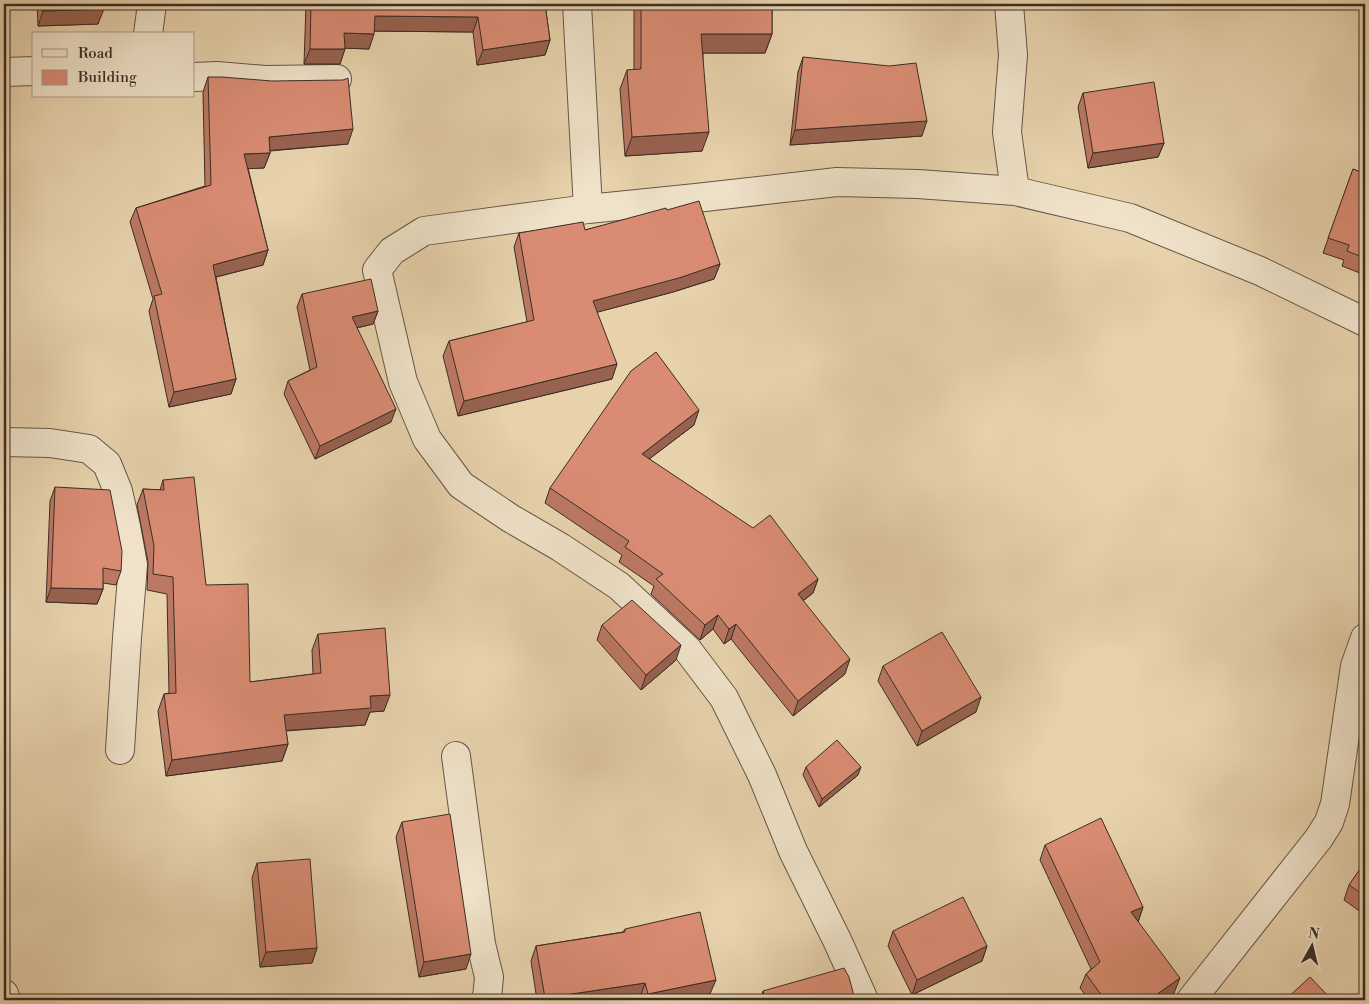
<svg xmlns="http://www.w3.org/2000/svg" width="1369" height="1004" font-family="'Libre Bodoni',serif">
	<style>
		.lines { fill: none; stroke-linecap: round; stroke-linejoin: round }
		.minor-casing { stroke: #665647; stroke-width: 30 }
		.minor { stroke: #efe2c9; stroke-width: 28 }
		.wall { fill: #bb7863; stroke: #3b2d25 }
		.shaded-wall { fill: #986250; stroke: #3b2d25 }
		.building { fill: #d98c73; stroke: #3b2d25 }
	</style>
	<rect width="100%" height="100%" fill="#e7d2ac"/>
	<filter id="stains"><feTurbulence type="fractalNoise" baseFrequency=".004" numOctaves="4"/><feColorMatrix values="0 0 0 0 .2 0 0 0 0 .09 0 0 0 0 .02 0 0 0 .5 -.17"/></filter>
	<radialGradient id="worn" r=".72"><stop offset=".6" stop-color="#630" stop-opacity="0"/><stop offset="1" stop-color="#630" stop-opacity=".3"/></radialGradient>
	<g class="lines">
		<defs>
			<path id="minor" d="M577,4L588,209
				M148,34L152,4
				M4,72L34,71
				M194,77L217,76L266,80L337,79
				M1015,191L1130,218L1260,271L1365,322
				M4,442L50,443L89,449L107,464L118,491L126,526L133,565L127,638L120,750
				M456,756L481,944L489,977L487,998L485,1000
				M4,994L6,1000
				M864,1000L837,940L793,851L762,775L724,698L687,649L619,586L560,547L510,518L461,485L427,439L403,382L377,270L392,251L424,231L588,209L696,198L837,182L918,184L1015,191L1007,132L1013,55L1009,4
				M1191,1000L1319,838L1329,822L1335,804L1355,666L1365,638"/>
		</defs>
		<use href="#minor" class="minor-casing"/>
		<use href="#minor" class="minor"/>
	</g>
	<path class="wall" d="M37,4H103L98,24L38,26Z
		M306,4H545L550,40L545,55L477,65L473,32L374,31L369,49L345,48L340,64H304Z
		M634,4H772V34L765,53H703L702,151L625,156L620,89L627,70H634Z
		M803,57L922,136L790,145L798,72Z
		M208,77L348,144L270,151V153L264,168H248L268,250L263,265L216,277L236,379L231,394L169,407L149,311L153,299L130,222L136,208L205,186L203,92Z
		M1083,93L1164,143L1158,157L1088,168L1078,107Z
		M1353,169L1365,174V275L1342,266L1344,260L1323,253Z
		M667,210L720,264L714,279L673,292L597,312L612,379L458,416L443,356L449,341L527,322L514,247L519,233L585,230Z
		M302,294L378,311L373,324L357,328L391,422L315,459L284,394L288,381L310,370L297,307Z
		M694,425L649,459L818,579L813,593L803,601L845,674L793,716L731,639L724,644L713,629L700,640L651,594L654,586L619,562L622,555L545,503L550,488Z
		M163,480L206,585L250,682L313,674L312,650L318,634L384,711L370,712L365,725L286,731L288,744L282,761L166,776L158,711L164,694L169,693L167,594L147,590L148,562L137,505L143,489L160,490Z
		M55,487L121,571L116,585L103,583V589L97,604L46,602L50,501Z
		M602,625L676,660L641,690L597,640Z
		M883,666L976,712L917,746L878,681Z
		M806,767L858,775L819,807L803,775Z
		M402,822L466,969L419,977L396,837Z
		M1045,845L1143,907L1138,922L1174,993L1164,1000H1089L1080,988L1086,974L1091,969L1040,860Z
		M1365,862V915L1344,900L1349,885Z
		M257,863L317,948L312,963L260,967L252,878Z
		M625,929L710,994L684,1000H641L640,998L623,1000H537L531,961L536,946L623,932Z
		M893,931L987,946L982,961L912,995L888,946Z
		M763,991L855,1000H760Z"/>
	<path class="shaded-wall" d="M104,9L98,24L38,26L43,11Z
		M375,16L478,17L473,32L369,31Z
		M344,33L374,34L369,49L338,48Z
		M701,34H772L765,53H694Z
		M550,40L545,55L477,65L483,50Z
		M310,49H345L340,64H304Z
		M927,121L922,136L790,145L795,130Z
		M353,129L348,144L264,151L269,137Z
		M709,132L702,151L625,156L632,137Z
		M1164,143L1158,157L1088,168L1093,153Z
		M270,153L264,168L239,169L244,154Z
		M268,250L263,265L208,279L213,265Z
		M720,264L714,279L673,292L587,315L593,301Z
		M378,311L373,324L347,330L352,317Z
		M617,364L612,379L458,416L464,401Z
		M236,379L231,394L169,407L174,392Z
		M396,409L391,422L315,459L320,446Z
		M699,410L694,425L636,469L642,454Z
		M818,579L813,593L792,609L798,594Z
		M51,588L103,589L97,604L46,602Z
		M718,615L713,629L700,640L705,625Z
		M736,624L731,639L724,644L729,629Z
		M681,645L676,660L641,690L646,675Z
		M850,659L845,674L793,716L798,701Z
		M390,695L384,711L370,712L365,725L278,731L284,715L370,696Z
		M981,697L976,712L917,746L922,731Z
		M288,744L282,761L166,776L172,760Z
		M861,767L858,775L819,807L822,799Z
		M1143,907L1138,922L1131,912Z
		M987,946L982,961L912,995L917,980Z
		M317,948L312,963L260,967L266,952Z
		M471,954L466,969L419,977L424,962Z
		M1180,978L1174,993L1164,1000H1149Z
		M716,980L710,994L684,1000H646L648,994Z
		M645,983L640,998L623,1000H544L545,998Z"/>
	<path class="building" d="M43,4H103L104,9L43,11Z
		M311,4H545L550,40L483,50L478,17L375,16L374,34L344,33L345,49H310Z
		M641,4H772V34H701L709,132L632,137L627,70L641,69Z
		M803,57L889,66L916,63L927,121L795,130Z
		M208,77H222L272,81L343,80L348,78L353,129L269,137L270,153L244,154L268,250L213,265L236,379L174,392L154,296L162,294L136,208L211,185Z
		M1154,82L1164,143L1093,153L1083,93Z
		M1353,169L1365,174V258L1347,251L1349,245L1328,238Z
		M699,201L720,264L679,278L593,301L617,364L464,401L449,341L534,320L519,233L583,222L585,230L666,208L667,210Z
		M371,279L378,311L352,317L396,409L320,446L288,381L317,367L302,294Z
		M656,352L699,410L642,454L753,528L770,515L818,579L798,594L850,659L798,701L736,624L729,629L718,615L705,625L656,579L663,574L625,547L629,541L550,488L631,371Z
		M194,477L206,585L248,584L250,682L321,673L318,634L385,628L390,695L370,696L371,708L284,715L288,744L172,760L164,694L176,693L173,577L153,574L154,546L143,489L164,490L163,480Z
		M55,487L110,490L122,551L121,571L103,568V589L51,588Z
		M632,600L681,645L646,675L602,625Z
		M942,632L981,697L922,731L883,666Z
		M837,740L861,767L822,799L806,767Z
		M450,814L471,954L424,962L402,822Z
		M1101,818L1143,907L1131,912L1180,978L1149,1000H1105L1086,974L1100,962L1045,845Z
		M310,859L317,948L266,952L257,863Z
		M1365,862V896L1349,885Z
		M963,897L987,946L917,980L893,931Z
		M700,912L716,980L648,994L645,983L545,998L536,946L625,932V929Z
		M844,968L849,977L855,1000H766L763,991Z
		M1310,977L1332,1000H1285Z"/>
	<rect width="1369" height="1004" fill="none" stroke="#e7d2ac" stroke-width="20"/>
	<rect x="5" y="5" width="1359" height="994" fill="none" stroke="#3b2d25" stroke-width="2.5"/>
	<rect x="10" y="10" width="1349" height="984" fill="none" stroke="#3b2d25"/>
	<rect x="32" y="32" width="162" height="65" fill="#efe2c9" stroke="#a79a87"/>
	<rect x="42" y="49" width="25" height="8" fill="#efe2c9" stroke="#a79a87"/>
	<text x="78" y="58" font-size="15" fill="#3b2d25">Road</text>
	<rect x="42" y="70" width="25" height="15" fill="#d98c73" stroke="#a79a87"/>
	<text x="78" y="82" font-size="15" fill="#3b2d25">Building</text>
	<g transform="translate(1312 946) rotate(8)" stroke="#efe2c9" stroke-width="4" paint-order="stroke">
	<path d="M0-4L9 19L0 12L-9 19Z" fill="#3b2d25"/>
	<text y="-8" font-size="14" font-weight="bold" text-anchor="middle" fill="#3b2d25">N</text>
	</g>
	<rect width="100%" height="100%" filter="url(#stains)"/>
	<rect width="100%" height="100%" fill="url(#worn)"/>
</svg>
